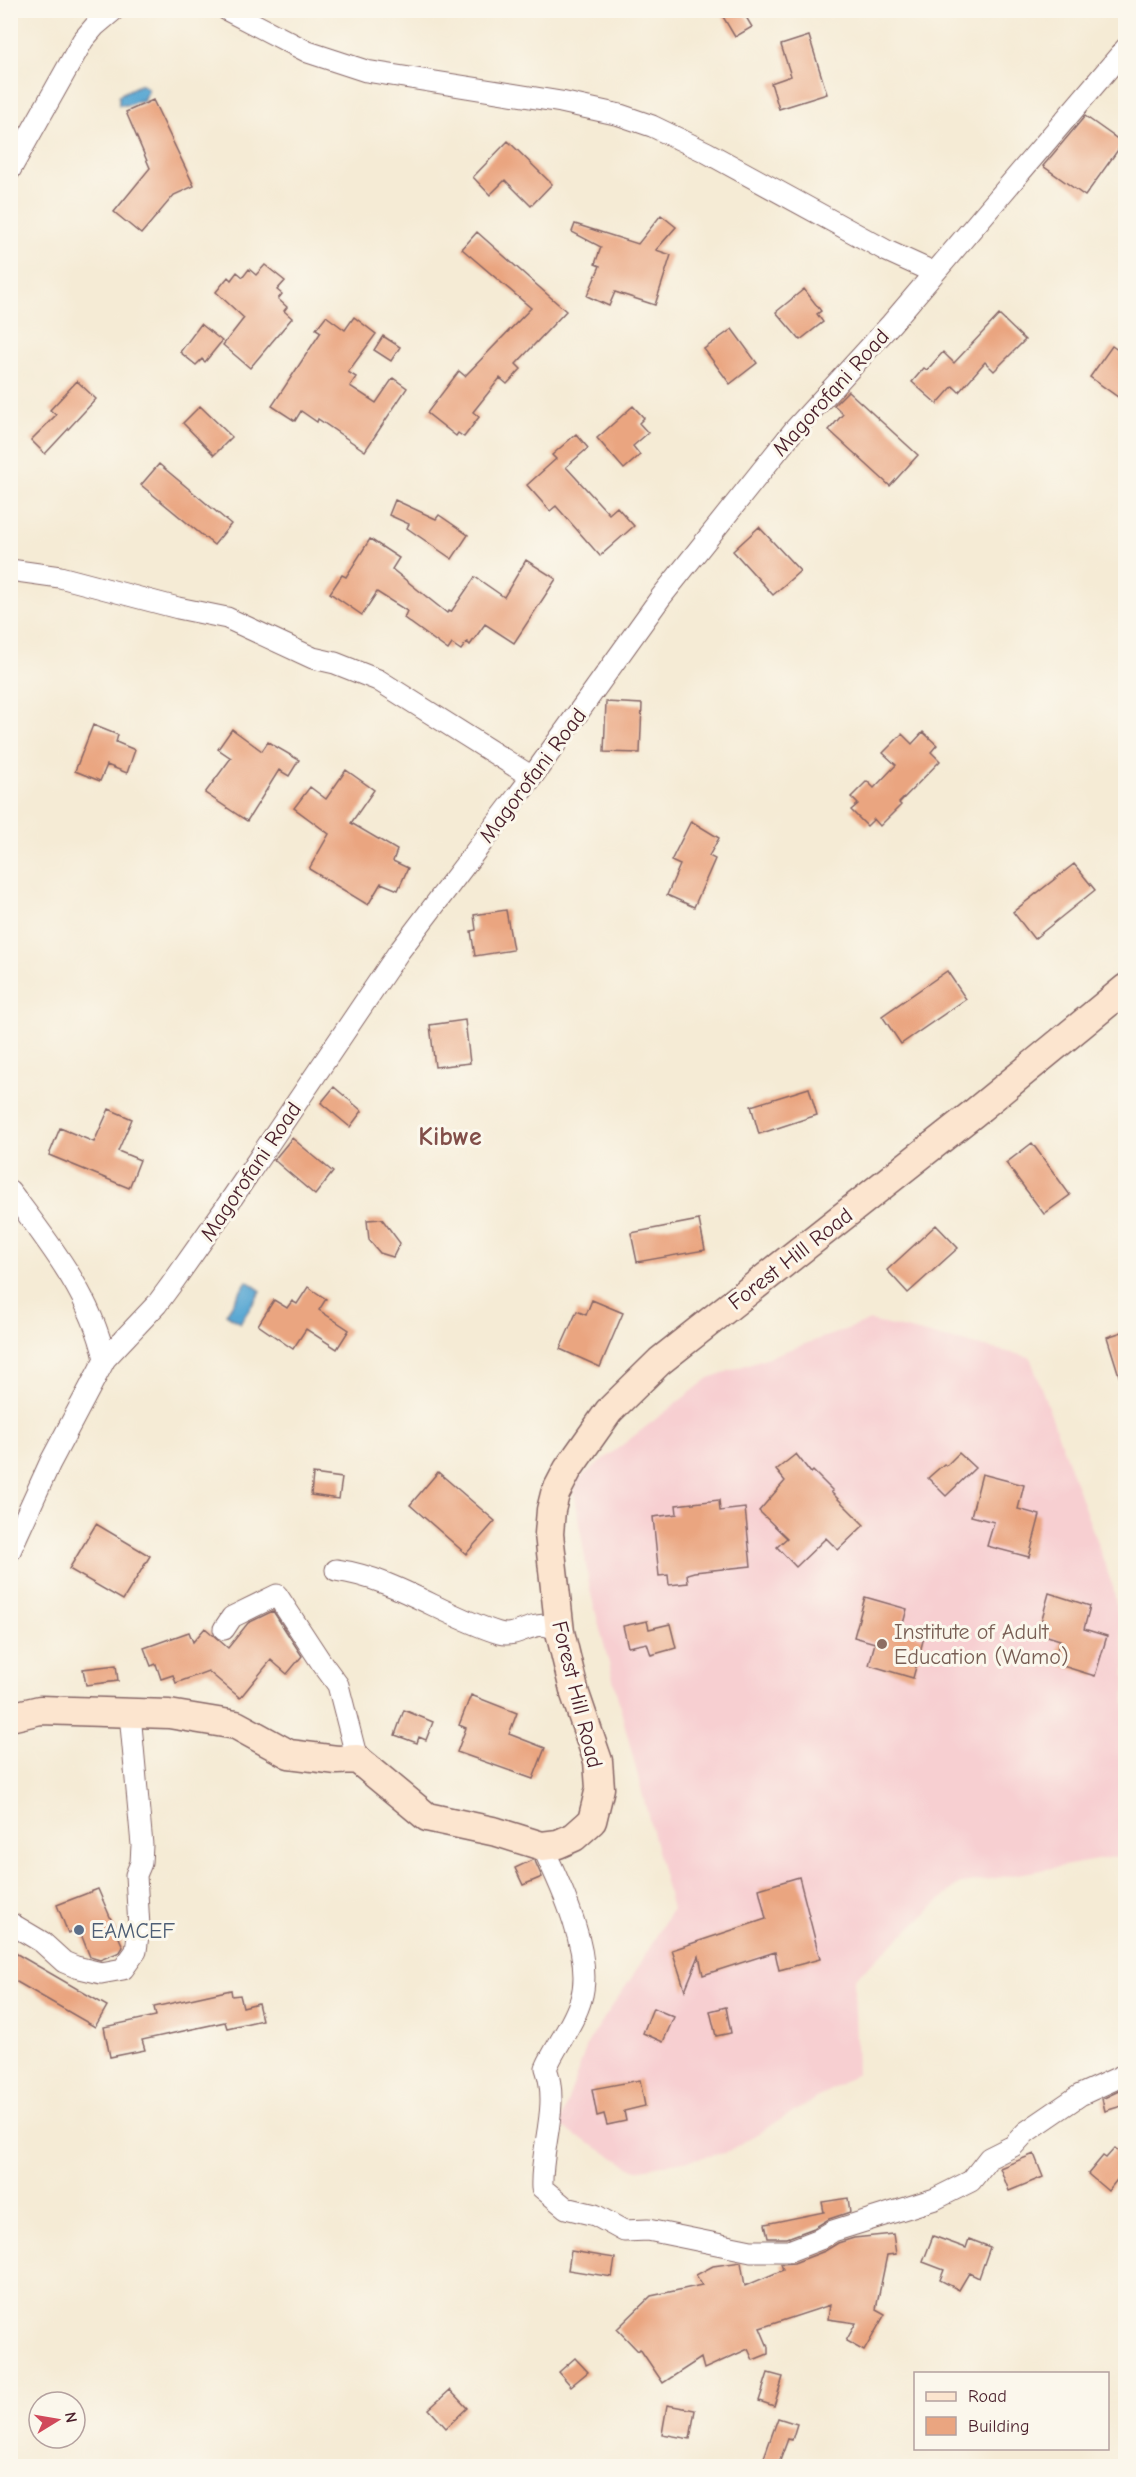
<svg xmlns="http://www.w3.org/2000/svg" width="1136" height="2477" font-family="'Comic Neue',sans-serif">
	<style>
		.built { fill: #f7cfd1 }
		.water { fill: #5aa8d3; stroke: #52647f; stroke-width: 1.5 }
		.building { fill: #eaa580 }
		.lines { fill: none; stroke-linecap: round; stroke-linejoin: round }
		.street-casing { stroke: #866666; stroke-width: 23 }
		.secondary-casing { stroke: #866666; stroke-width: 31 }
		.street { stroke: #fff; stroke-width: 21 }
		.secondary { stroke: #fce5cf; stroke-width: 28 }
		.education-dot { fill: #8d6e63; stroke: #fbf7ec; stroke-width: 2 }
		.service-dot { fill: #5c6f8a; stroke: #fbf7ec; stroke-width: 2 }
		.labels { text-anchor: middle; stroke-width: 6; stroke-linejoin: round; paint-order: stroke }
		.street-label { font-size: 22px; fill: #4a1f2b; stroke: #fbf7ec }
		.education-label { font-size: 22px; fill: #785e54; stroke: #fbf7ec; text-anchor: start }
		.service-label { font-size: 22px; fill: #4e5e75; stroke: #fbf7ec; text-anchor: start }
		.quarter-label { font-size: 26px; font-weight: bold; fill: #824e49; stroke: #fbf7ec }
	</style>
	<rect width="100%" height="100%" fill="#fbf7ec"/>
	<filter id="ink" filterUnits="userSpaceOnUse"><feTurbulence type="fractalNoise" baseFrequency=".0167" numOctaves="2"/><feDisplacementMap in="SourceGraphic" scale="12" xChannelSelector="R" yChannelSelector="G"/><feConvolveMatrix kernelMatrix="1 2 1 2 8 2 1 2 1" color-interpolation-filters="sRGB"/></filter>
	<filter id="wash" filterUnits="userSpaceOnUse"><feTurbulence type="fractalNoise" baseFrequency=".008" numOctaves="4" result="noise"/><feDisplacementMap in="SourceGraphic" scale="24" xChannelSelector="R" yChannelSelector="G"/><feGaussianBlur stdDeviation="1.35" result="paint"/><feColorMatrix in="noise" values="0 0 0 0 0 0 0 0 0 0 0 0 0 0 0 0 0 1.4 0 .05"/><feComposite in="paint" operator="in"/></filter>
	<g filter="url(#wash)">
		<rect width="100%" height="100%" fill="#f5ebd5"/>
		<path class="built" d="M870,1321L1030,1357L1113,1587L1125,1654V1855L957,1885L854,1979L857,2074L725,2153L636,2170L559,2126L588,2042L636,1971L672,1909L590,1590L573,1483L709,1378Z"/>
		<path class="water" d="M141,84L147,88L148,92L143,99L144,101L141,102L140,100L129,105H119V95Z
			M247,1281L261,1291L240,1323L226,1314Z"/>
		<g id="blocks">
			<path class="building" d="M719,10H742L752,27L735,37Z
				M809,36L827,94L779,109L771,83L791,76L781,45Z
				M153,100L194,186L174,195L141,234L114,212L150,168L126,112Z
				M1085,116L1123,143L1085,196L1043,166Z
				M508,141L552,184L531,206L505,180L490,195L473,177Z
				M661,215L676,227L656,250L671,255L655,305L615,292L609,306L587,296L600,266L595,264L601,247L572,232L575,224L638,244Z
				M477,232L566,311L516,364L521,369L507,384L500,378L473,412L479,417L464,437L458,433L456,436L427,413L459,371L465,376L531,308L462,249Z
				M265,265L285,281L277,290L282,294L278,299L287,307L284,311L292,318L250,368L223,345L244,318L216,292L228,277L231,280L237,272L243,277L249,269L256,275Z
				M804,289L821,311L817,314L823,322L800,340L776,312Z
				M999,315L1025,340L994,371L985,362L959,392L953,386L937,404L912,382L924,368L927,370L943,352L954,363Z
				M326,316L345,330L354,317L376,334L348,372L356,377L350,386L376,403L393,378L407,388L365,451L318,419L317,422L301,411L295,421L272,406L321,332L316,329Z
				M201,324L222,341L205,362L202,359L196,365L180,352Z
				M732,329L757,363L730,384L704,349Z
				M383,336L400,347L391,361L374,350Z
				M1112,346L1125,355V402L1090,377Z
				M77,381L96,399L45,454L31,440L56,415L50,410Z
				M848,391L918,455L890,486L829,430L843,414L834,405Z
				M200,406L232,437L214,455L183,423Z
				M633,406L644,418L639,423L648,433L633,446L640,455L624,469L597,438Z
				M576,434L588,448L566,467L609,514L617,507L634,526L600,556L556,506L550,511L527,485L556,459L552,455Z
				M159,464L231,524L214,545L141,485Z
				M395,500L436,519L439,515L468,535L452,559L407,528L409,524L389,515Z
				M759,527L800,571L773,595L733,551Z
				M370,539L399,558L392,569L447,613L449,611L451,612L475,577L504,597L526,560L556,579L514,643L485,624L470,645L467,642L461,650L452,644L448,650L404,618L407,611L377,592L362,615L330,593L342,575L346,577Z
				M606,702L642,704L640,753L604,752Z
				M93,725L118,735L116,742L135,750L127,773L107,765L100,781L75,771Z
				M232,729L262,751L268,742L299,760L289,776L279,770L247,821L205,793L231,758L218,749Z
				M923,732L937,745L931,752L940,761L899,803L901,805L880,826L874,819L867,826L851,810L858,804L851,797L867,781L874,788L896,765L883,753L902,734L912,744Z
				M346,770L374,790L351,823L397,850L393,861L408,868L398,890L381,883L368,905L309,869L329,834L294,808L310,787L326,799Z
				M691,821L719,838L709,856L715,859L694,907L667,895L680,865L671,861Z
				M1074,864L1095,890L1034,939L1013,912Z
				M506,910L513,950L475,956L471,931L476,930L474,915Z
				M947,971L966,999L901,1044L882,1016Z
				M465,1020L470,1063L435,1067L430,1025Z
				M334,1087L362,1111L350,1127L321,1103Z
				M809,1088L817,1115L759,1134L751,1106Z
				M109,1109L132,1119L118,1151L140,1160L129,1188L49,1155L60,1128L94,1142Z
				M292,1138L333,1172L315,1195L274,1160Z
				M1032,1143L1070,1195L1044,1214L1006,1163Z
				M382,1219L400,1243L393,1257L380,1253L369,1240L367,1220Z
				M699,1220L705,1250L637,1262L631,1233Z
				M936,1225L958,1248L908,1293L887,1270Z
				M308,1287L326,1299L319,1310L349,1330L337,1349L306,1329L293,1349L258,1325L274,1300L287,1308L292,1301L297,1304Z
				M592,1300L623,1313L600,1367L560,1349L577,1311L586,1315Z
				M1125,1331V1384L1122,1385L1107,1337Z
				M959,1453L975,1468L946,1496L928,1478L944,1464L946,1466Z
				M796,1454L811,1473L813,1471L833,1491L831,1492L864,1525L838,1550L826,1538L796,1567L777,1547L787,1538L759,1511L785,1481L776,1470Z
				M438,1472L495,1521L466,1554L410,1505Z
				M313,1474L342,1478L339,1499L311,1495Z
				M982,1474L1024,1485L1018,1509L1040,1515L1029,1557L987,1546L994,1522L971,1516Z
				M719,1500L720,1511L745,1508L751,1566L694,1572L687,1574L688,1583L669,1585L668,1575L659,1576L653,1517L677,1514L676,1505Z
				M96,1524L150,1556L123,1600L69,1569Z
				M1049,1593L1090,1606L1084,1629L1107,1636L1095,1676L1053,1663L1060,1640L1038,1633Z
				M865,1597L907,1609L901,1631L924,1637L913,1678L869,1665L875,1643L854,1637Z
				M273,1611L302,1656L287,1674L271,1660L240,1698L208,1671L176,1683L173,1675L161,1679L156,1664L151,1666L144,1648L189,1632L193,1642L205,1628L228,1648L248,1623Z
				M647,1621L649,1629L670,1624L676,1648L651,1655L647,1643L628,1647L623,1626Z
				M116,1665L118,1681L86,1685L83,1669Z
				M471,1695L517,1713L509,1734L545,1748L533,1779L457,1752L466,1728L459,1725Z
				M404,1710L433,1722L426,1740L419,1737L417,1743L395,1735Z
				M532,1860L535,1861L542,1877L523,1885L515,1868Z
				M799,1877L820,1959L779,1970L775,1952L703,1975L699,1956L685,1990L672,1950L766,1919L759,1889Z
				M98,1889L123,1947L120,1952L100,1960L90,1957L79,1929L68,1933L57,1905Z
				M10,1950L107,2006L95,2027L10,1978Z
				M231,1990L232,1996L240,1995L243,2007L258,2003L262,2020L227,2028L225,2022L142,2040L145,2050L110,2057L104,2027L156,2016L154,2007Z
				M726,2007L731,2033L716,2036L710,2011Z
				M653,2008L674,2017L663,2042L643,2033Z
				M640,2080L645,2106L624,2111L626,2121L607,2125L604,2114L597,2116L592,2089Z
				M1125,2088V2105L1105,2111L1102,2099Z
				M1115,2148L1125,2157V2170L1108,2191L1088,2174L1103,2156L1106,2158Z
				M1034,2154L1043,2177L1009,2191L1000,2168Z
				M848,2198L850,2212L829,2219L814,2228L787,2238H768L765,2224L824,2212L822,2202Z
				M893,2234L896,2254L887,2255L876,2309L885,2314L864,2351L846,2341L856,2323L828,2319L830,2305L760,2328L768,2347V2354L753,2360L748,2349L704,2369L701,2358L663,2383L640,2349L638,2351L617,2329L651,2296L702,2285L696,2275L713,2266L741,2262L745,2286L783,2270L781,2264L794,2263L825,2251L838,2243L854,2238Z
				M933,2236L966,2248L969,2239L990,2247L979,2278L969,2273L959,2290L940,2280L944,2270L923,2262Z
				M571,2251L615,2258L612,2277L568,2270Z
				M575,2358L588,2372L571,2386L559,2372Z
				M768,2373L783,2377L774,2406L759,2401Z
				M450,2390L467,2408L446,2428L429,2409Z
				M667,2405L695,2410L690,2439L662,2434Z
				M778,2418L797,2424L792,2440L788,2439L778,2466H761Z"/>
		</g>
	</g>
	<g filter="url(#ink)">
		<use href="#blocks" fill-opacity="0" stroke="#866666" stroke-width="1.5"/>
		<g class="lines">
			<defs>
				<path id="street" d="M227,10L308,52L366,71L561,102L620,115L652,126L706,152L887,251L933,272
					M10,170L83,40L95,26L114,10
					M10,570L60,577L178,608L227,618L313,658L335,663L378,680L532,777
					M10,1191C49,1243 91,1295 105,1359
					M10,1551L50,1463L105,1359L157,1304L171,1285L226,1207L398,953L532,777L661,597L795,429L891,324L1126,48
					M336,1570C395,1578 443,1616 499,1633C522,1639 534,1614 560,1632
					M224,1629L232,1617L277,1595L321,1662L338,1685L357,1759
					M542,1846C561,1885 594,1956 581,1999C574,2024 556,2045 546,2068C560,2107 540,2148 542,2188L566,2208L595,2215L624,2231L648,2230L751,2251H789L820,2239L833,2231L935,2199L971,2181L989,2158L1013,2146L1026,2132L1080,2095L1126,2074
					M10,1923L42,1942L64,1962L76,1967L101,1973L123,1969L136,1951L139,1927L136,1875L141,1863L142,1845L130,1714"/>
				<path id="secondary" d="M10,1717L40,1710L169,1714L236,1725L289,1754L337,1760L357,1759L427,1817L497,1832L542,1846L558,1844L574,1837L592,1821L600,1788L598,1761L575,1694L560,1632L549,1534L551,1510L555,1494L568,1469L609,1411L660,1361L974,1113L1126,988"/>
			</defs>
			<use href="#street" class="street-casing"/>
			<use href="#secondary" class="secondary-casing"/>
			<use href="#street" class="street"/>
			<use href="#secondary" class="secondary"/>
		</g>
	</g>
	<circle class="education-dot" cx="882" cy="1644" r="6"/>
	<circle class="service-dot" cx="79" cy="1930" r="6"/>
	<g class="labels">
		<g class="street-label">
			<text transform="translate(830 392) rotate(-48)" y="8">Magorofani Road</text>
			<text transform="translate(532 775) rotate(-53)" y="8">Magorofani Road</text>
			<text transform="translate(250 1171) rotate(-56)" y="8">Magorofani Road</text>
			<text transform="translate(790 1258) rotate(-38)" y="8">Forest Hill Road</text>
			<text transform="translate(578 1694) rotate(76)" y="8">Forest Hill Road</text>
		</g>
		<g class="education-label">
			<text x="894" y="1639">Institute of Adult<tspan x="894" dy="25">Education (Wamo)</tspan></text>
		</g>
		<g class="service-label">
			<text x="91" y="1938">EAMCEF</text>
		</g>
		<g class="quarter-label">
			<text x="450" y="1145">Kibwe</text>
		</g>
	</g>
	<rect width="1136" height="2477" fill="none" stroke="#fbf7ec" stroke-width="36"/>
	<rect x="914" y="2372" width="195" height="78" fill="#fbf7ec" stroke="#b4a19f" stroke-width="1.5"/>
	<rect x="926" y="2392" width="30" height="9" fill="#fce5cf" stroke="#b4a19f" stroke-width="1.5"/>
	<text x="968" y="2402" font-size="18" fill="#4a1f2b">Road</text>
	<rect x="926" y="2417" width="30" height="18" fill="#eaa580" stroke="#b4a19f" stroke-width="1.5"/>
	<text x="968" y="2432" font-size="18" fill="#4a1f2b">Building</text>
	<g transform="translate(57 2420) rotate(79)"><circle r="28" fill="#fbf7ec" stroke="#b4a19f" stroke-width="1.5"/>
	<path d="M0-4.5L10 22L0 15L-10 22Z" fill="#d1495b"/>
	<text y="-9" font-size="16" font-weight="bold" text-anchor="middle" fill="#4a1f2b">N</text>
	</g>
</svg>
